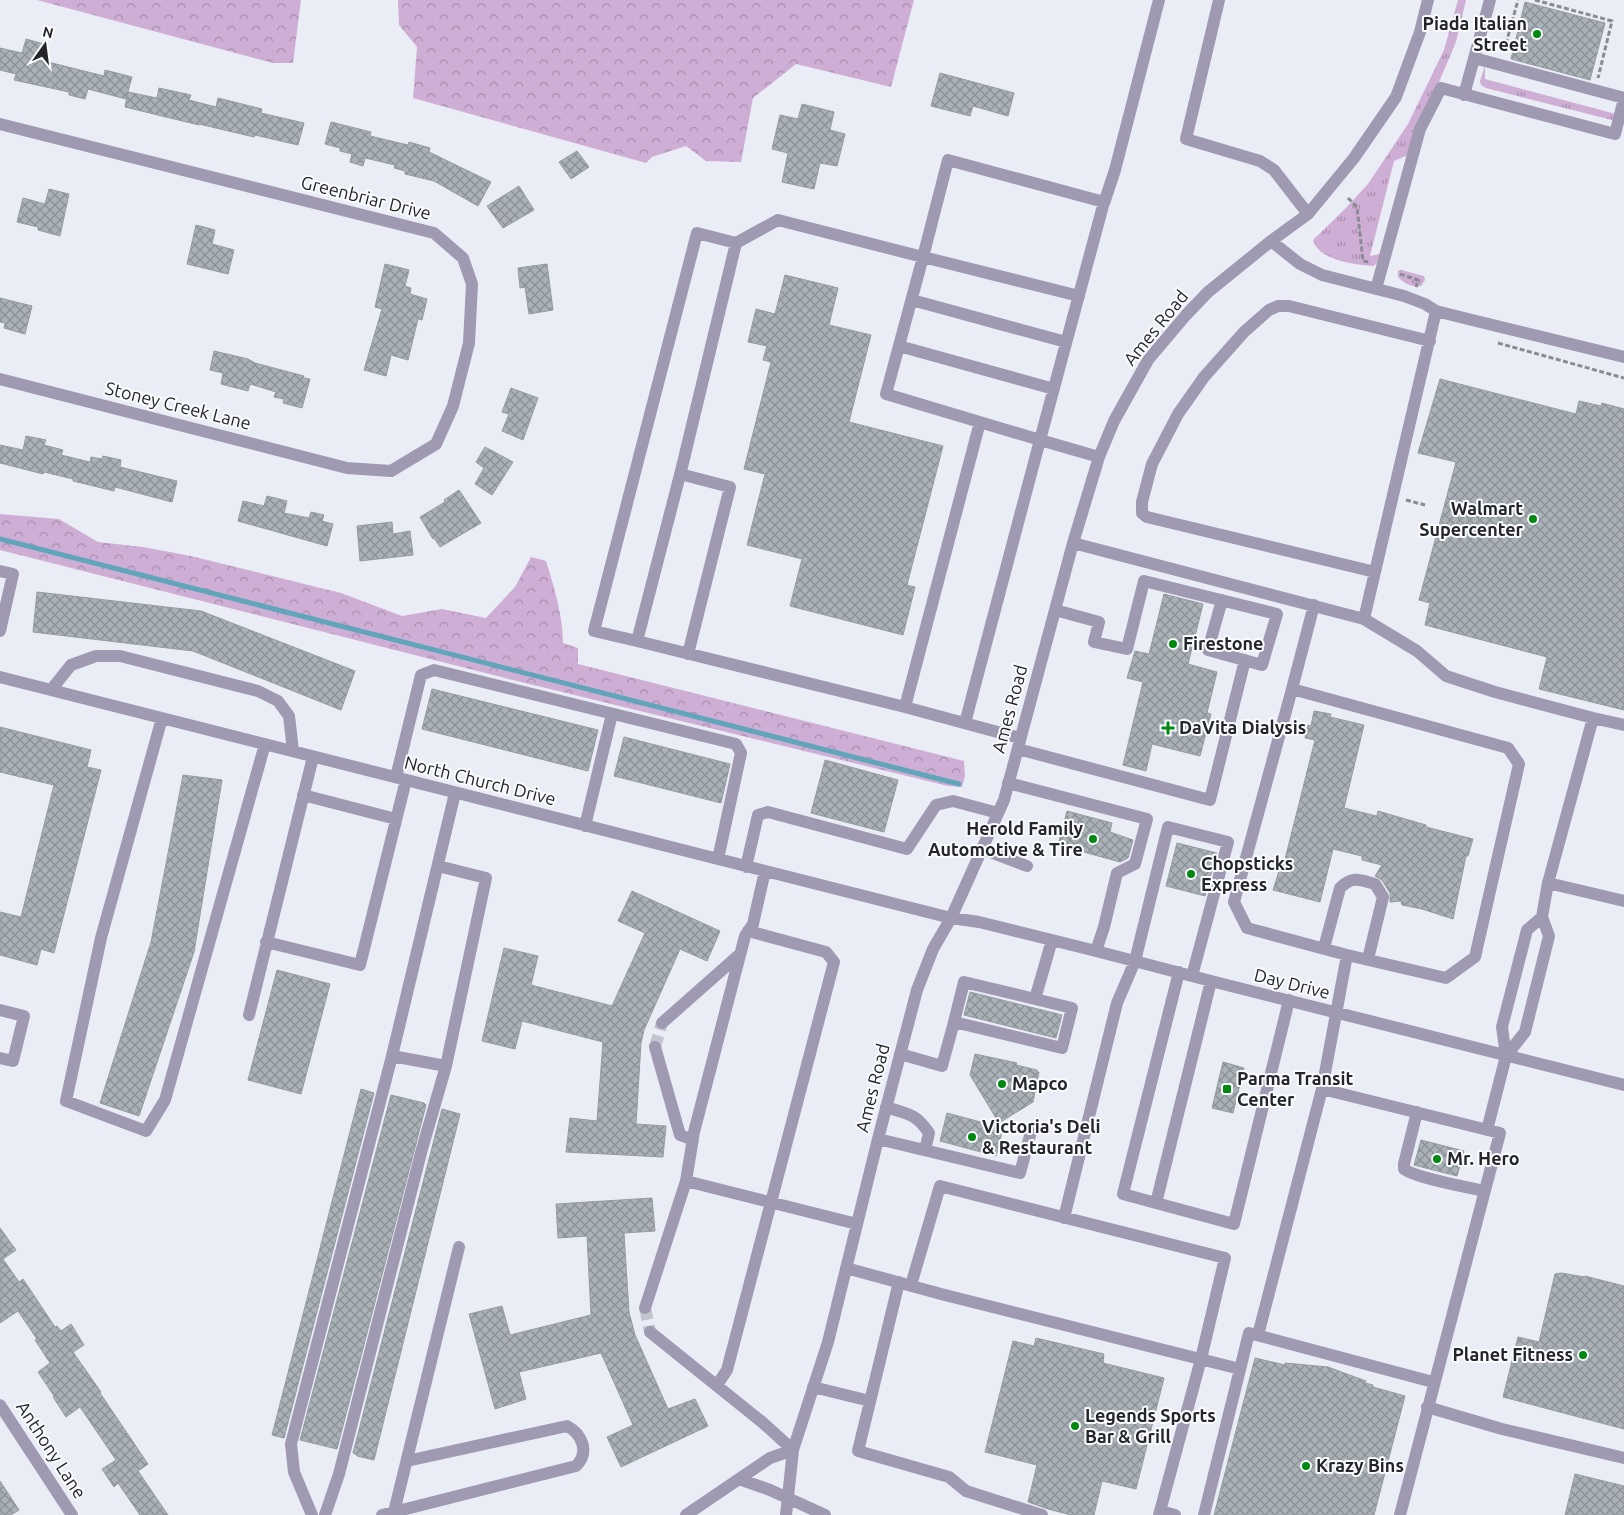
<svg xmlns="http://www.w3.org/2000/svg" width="1624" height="1515" font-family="Ubuntu,sans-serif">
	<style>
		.grass { fill: url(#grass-tufts) }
		.forest { fill: url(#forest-crowns) }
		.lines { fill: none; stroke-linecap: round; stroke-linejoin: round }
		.stream { stroke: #60a5ba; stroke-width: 5 }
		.building { fill: url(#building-cross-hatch); stroke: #949ba1 }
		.minor-tunnel { stroke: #c2c5cd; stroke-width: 12; stroke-dasharray: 12 6; stroke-linecap: butt }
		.path { stroke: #888b91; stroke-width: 3; stroke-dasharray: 5 2.5; stroke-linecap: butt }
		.minor { stroke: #9f9ab1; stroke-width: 12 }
		.poi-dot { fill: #018810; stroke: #fafbfe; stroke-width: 2 }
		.labels { text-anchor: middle; stroke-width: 4; stroke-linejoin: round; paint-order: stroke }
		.poi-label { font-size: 18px; font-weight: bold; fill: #232528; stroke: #fafbfe; text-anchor: start }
		.street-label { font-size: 18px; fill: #232528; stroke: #fafbfe }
	</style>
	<defs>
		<pattern id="grass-tufts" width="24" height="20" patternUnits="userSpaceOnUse" patternTransform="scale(1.25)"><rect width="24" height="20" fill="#cfaed5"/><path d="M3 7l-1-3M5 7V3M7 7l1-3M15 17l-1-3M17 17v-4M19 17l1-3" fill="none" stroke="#a88dad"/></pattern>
		<pattern id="forest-crowns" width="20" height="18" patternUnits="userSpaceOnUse" patternTransform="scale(1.25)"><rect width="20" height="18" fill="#cfaed5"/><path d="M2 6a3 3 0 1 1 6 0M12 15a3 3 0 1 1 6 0" fill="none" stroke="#a88dad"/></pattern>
		<pattern id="building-cross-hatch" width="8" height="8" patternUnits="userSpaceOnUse" patternTransform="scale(1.25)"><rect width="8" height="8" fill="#aab1b7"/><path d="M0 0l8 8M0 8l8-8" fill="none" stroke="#8a9095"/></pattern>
	</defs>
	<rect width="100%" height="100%" fill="#eaedf6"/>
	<path class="grass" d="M1458,0H1466L1456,42L1408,155L1394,161L1370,256L1384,253L1383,255L1374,266C1356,265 1319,261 1313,240L1345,209L1368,184L1408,124L1444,50Z
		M1485,66V79L1616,114L1612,120L1486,88L1481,85L1480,81Z
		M1401,270L1424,276L1425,280L1421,286C1413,288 1403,283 1398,277V271Z"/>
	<path class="forest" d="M37,0H301L293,63H273Z
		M398,0H914L891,87L796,64L753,98L741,162L706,161L686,146L652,157L646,163L413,98L417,47L399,25Z
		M0,514L59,519L98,542L143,547L191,556L341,593L402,616L442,609L486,618L515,587L531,557L546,561C554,586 563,617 563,643L578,648V664L964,761L965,776L962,787L948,786L517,681L0,550Z"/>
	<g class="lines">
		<path class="stream" d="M0,539L959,784"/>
	</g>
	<path class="building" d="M1525,2L1605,23L1590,80L1511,59Z
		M26,39L44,44L40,60L104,76L105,70L132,77L126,99L88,89L85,99L69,95V92L14,80L16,74L0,70V48L22,53Z
		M940,73L1014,93L1008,116L973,106L970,116L931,106Z
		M159,88L191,95L189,100L216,107L218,98L262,109L261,113L304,123L298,145L255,135L254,137L199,124V125L125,107L128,92L157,98Z
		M802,104L834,112L830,130L845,134L837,166L820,163L814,189L782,182L788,153L772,149L780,115L798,119Z
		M331,122L371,132L370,136L408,145L409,142L430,148L429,152L491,182L478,206L434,181L405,174V171L394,168L395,165L365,158L363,166L350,162L352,154L340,151V148L325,144Z
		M577,151L589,167L571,179L559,162Z
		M519,186L534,210L503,228L487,206Z
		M49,189L69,194L60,236L38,230V227L17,222L23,198L45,204Z
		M196,225L215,230L212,244L234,250L228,274L187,264Z
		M385,264L409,270L405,286L411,288L410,294L427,299L422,320L418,319L408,360L391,355L386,376L364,370L382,309L375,307Z
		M547,264L553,310L529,314L525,287L520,288L518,268Z
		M785,275L838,288L829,325L871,335L849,422L943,446L907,585L915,587L903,635L790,606L802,559L747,545L765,474L744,469L771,362L763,360L767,346L748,342L756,309L775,314Z
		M0,298L32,306L25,334L4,328L5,323L0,322Z
		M214,351L248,359L255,363L304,376L303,378L310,379L302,408L283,403L284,399L274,397L276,392L250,384L248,391L221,384L223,373L210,370Z
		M1440,379L1576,414L1579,401L1601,406L1602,403L1624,409V710L1539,689L1547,657L1425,625L1430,603L1419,600L1456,462L1418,453Z
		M511,388L538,398L523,440L502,431L509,414L502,412Z
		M26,436L46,440L44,445L63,450L61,455L90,462L91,457L102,459L103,456L121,460L120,467L177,481L172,502L115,487L114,491L73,481V479L44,472L43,474L0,463V445L23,450Z
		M485,447L513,462L492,495L475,484L484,468L476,462Z
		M459,490L481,523L440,547L434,538L433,539L420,517L445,502L444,500Z
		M267,496L287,501L284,513L309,518L311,512L324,515L322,521L333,524L327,546L238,521L243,501L264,506Z
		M392,522L393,534L410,531L413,555L360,561L357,526Z
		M37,592L201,611L355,671L341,710L193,651L33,632Z
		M1164,594L1203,604L1188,664L1217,672L1207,713L1211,714L1200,756L1152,744L1146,771L1123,765L1143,682L1127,678L1135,651L1149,654Z
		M432,689L598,730L588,771L422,729Z
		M1314,711L1331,714L1330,717L1364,725L1344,808L1377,816L1378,811L1426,825V827L1473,839L1468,856H1466L1453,919L1422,909L1402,905L1401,901L1390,902V893L1382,880L1375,876L1382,865L1362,860V856L1333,849L1320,902L1273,890L1279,871H1282L1315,740L1305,738L1308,725L1311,726Z
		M0,727L91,750L87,767L101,770L54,953L41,949L37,965L0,955V912L21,917L54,785L0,772Z
		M624,737L730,764L721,803L614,776Z
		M825,760L898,780L884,832L811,813Z
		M183,775L222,780L194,952L139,1116L100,1103L151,942Z
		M1067,811L1112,823L1110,832L1133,840L1128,858L1120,862L1058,845Z
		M1177,843L1217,853L1205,896L1166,886Z
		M632,891L720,931L707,961L680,949L644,1030L641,1043L636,1124L666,1126L663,1157L566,1152L570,1118L597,1121L603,1042L522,1021L515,1049L482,1041L504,948L538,956L531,985L612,1006L645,933L618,921Z
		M277,970L330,984L301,1094L248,1080Z
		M970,992L1062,1015L1056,1038L964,1015Z
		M975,1054L1017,1063L1016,1065L1037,1070V1072H1039L1033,1102L999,1123L970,1075Z
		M1223,1062L1244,1068L1233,1113L1212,1108Z
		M361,1089L374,1093L284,1438L272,1435Z
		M391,1095L424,1103L426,1105L337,1449L300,1440Z
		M442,1109L460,1114L374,1460L357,1456V1455L353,1453Z
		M947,1113L1003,1128L996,1156L940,1141Z
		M1421,1140L1464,1151L1457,1176L1414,1165Z
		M652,1198L655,1231L624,1233L629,1312L635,1335L668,1409L695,1399L708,1426L621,1467L607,1437L633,1425L601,1353L519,1372L526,1399L495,1409L469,1314L502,1306L510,1335L591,1315L587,1236L558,1238L556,1204Z
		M0,1228L16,1250L3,1259L19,1282L23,1279L55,1327L57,1326L61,1331L71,1324L84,1345L73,1352L101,1392L100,1393L148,1464L138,1471L168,1515H140L118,1483L114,1487L102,1469L116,1460L80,1407L66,1417L53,1397L54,1396L38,1372L50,1363L35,1340L37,1339L18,1311L0,1323Z
		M1561,1273L1585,1277V1276L1624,1286V1429L1503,1397L1518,1337L1539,1342L1555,1274Z
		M1036,1338L1104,1354L1103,1363L1164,1378L1136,1489L1102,1481L1094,1515H1071L1048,1509L1028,1502L1037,1465L985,1452L1013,1341L1034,1346Z
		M1255,1358L1285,1365V1363L1328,1367L1366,1381L1365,1383L1373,1385V1387L1405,1396L1374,1515H1214Z
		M1575,1474L1624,1486V1515H1565Z
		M0,1481L19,1510L11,1515H0Z"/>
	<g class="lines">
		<path class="minor-tunnel" d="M655,1047L662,1023
			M645,1308L650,1332"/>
		<path class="path" d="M1535,0L1612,21L1598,78
			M1504,51L1518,0
			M1348,198L1357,207L1363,261L1369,262
			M1400,274L1418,280L1416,287
			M1498,343L1624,378
			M1406,500L1425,505"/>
		<path class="minor" d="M1219,0L1186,139L1260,161L1274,170L1308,214
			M1474,58L1624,98
			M1464,95L1490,0
			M0,124L434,233L463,258L472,284L469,343L453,406L436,444L391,471L347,468L0,379
			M1104,203L1115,170L1159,0
			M1271,241L1300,264L1322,275L1404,296L1425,304L1436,311L1472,320L1624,357
			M736,243L681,471L637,641L901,706L1020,738
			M1376,289L1420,129L1441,88L1615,134L1624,99
			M912,300L1066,342
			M899,346L1054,389
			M680,474L730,487L688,654
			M1073,543L1364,619L1417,651L1446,676L1495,692L1593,718L1548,883L1542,917L1549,936L1525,1032L1506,1056
			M0,571L13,574L0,631
			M1375,572L1147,517L1142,513V502L1152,464L1178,414L1204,377L1244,332L1269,310L1278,306H1289L1430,341
			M1055,610L1099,622L1094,642L1127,649L1144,581L1277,614L1262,665L1208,650L1222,600
			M1364,619L1436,311
			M637,641L594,631L697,233L736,243L778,220L923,257L948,160L1104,202L1040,440L1099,457
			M0,677L951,918L979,922L1096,951L1211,981L1624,1085
			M1292,689L1314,605
			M51,690L71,665L96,656H120L258,691L278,701L289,716L293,751
			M905,707L980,422
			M162,718L101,938L66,1101L146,1131L165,1100L265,744
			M1593,718L1624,725
			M965,723L1040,440L886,394L923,257L1079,296
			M1018,749L1210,800L1245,660
			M396,777L421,675L434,670L736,744L741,753L718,859
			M1008,783L1147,819L1135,864L1117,873L1104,927L1096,951
			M303,795L396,819
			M585,826L612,714
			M982,849L1027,866
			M438,866L486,878L446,1066L392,1056L455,793
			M746,867L758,815L768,812L907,849L936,805L953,801L998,813
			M1548,883L1624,901
			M266,942L360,965L406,780
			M1324,948L1340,888C1353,875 1360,880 1375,884L1383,897L1368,959
			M1211,981L1156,1203L1234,1224L1289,1000
			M1035,999L1072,1008L1062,1048L954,1022L964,982L1035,999L1052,940
			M0,1010L24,1016L13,1061L0,1058
			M249,1015L313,757
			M662,1023L740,954
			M655,1047L680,1135L693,1140
			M900,1054L942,1066L954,1022
			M1322,1089L1500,1133L1400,1515
			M886,1107C907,1114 916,1113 929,1133L925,1150
			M1417,1112L1404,1164V1169C1416,1178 1467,1187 1484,1191
			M1487,1130L1506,1056L1502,1027L1527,930L1542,917
			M878,1139L1020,1173L1032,1128
			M686,1181L857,1224
			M1156,1203L1123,1194L1179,972
			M1064,1218L1117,1003L1135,961L1168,827L1228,842L1192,976
			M846,1268L941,1294L1240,1369
			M899,1282L858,1451L949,1477L966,1491L1042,1515
			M911,1285L940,1186L1225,1258L1201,1359L1159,1515
			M645,1308L686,1181L694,1132L745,936L753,924L765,871
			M650,1332L762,1422L793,1450
			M1258,1335L1322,1089L1347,955L1446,978L1475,957L1519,764L1508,748L1292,689L1234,902L1247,928L1347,955
			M717,1385L727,1370L834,962L826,952L748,931
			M813,1387L870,1401
			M0,1405L72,1515
			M1427,1407L1502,1429L1624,1458
			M739,1479L770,1490L825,1515
			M1161,1511L1175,1515
			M394,1512L459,1247
			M312,1515L294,1472L291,1444L392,1056
			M325,1515L339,1474L422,1149L446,1066
			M382,1515L576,1466C590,1452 582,1434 567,1426L407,1461
			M686,1515L770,1458L793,1450
			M786,1515L793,1450L828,1342L878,1139L917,990L933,949L951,918L1004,800L1073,543L1099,457L1114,421L1148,360L1186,315L1208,292L1271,241L1308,214L1354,158L1396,97L1420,32L1428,0
			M1204,1515L1249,1333L1433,1382"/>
	</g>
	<g class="poi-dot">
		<circle cx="1537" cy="34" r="5"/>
		<circle cx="1533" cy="519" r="5"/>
		<circle cx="1173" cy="644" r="5"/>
		<path d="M1165.5 720.5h5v5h5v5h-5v5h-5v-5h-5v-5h5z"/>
		<circle cx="1093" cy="839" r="5"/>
		<circle cx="1191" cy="874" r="5"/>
		<circle cx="1002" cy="1084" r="5"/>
		<rect x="1222" y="1084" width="10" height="10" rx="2.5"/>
		<circle cx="972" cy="1137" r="5"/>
		<circle cx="1437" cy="1159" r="5"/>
		<circle cx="1583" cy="1355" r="5"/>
		<circle cx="1075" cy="1426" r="5"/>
		<circle cx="1306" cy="1466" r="5"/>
	</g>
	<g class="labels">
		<g class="poi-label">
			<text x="1527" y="30" text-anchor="end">Piada Italian<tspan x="1527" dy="21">Street</tspan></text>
			<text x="1523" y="515" text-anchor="end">Walmart<tspan x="1523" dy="21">Supercenter</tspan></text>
			<text x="1183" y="650">Firestone</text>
			<text x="1179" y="734">DaVita Dialysis</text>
			<text x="1083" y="835" text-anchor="end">Herold Family<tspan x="1083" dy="21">Automotive &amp; Tire</tspan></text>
			<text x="1201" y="870">Chopsticks<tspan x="1201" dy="21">Express</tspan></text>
			<text x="1237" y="1085">Parma Transit<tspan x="1237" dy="21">Center</tspan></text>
			<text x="1012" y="1090">Mapco</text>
			<text x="982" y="1133">Victoria's Deli<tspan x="982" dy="21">&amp; Restaurant</tspan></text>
			<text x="1447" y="1165">Mr. Hero</text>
			<text x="1573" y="1361" text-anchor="end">Planet Fitness</text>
			<text x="1085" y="1422">Legends Sports<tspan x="1085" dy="21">Bar &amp; Grill</tspan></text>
			<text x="1316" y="1472">Krazy Bins</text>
		</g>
		<g class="street-label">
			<text transform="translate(366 198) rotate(14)" y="6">Greenbriar Drive</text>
			<text transform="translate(1156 328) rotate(-51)" y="6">Ames Road</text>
			<text transform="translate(178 406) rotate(14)" y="6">Stoney Creek Lane</text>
			<text transform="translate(1010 709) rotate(-75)" y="6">Ames Road</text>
			<text transform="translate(480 781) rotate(14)" y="6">North Church Drive</text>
			<text transform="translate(1292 984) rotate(14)" y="6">Day Drive</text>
			<text transform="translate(873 1088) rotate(-76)" y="6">Ames Road</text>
			<text transform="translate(51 1450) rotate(57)" y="6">Anthony Lane</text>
		</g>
	</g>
	<g transform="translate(45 45) rotate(14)" stroke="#fafbfe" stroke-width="4" paint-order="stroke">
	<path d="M0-4L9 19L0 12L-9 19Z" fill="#232528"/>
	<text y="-8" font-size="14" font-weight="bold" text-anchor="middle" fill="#232528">N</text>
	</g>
</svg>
